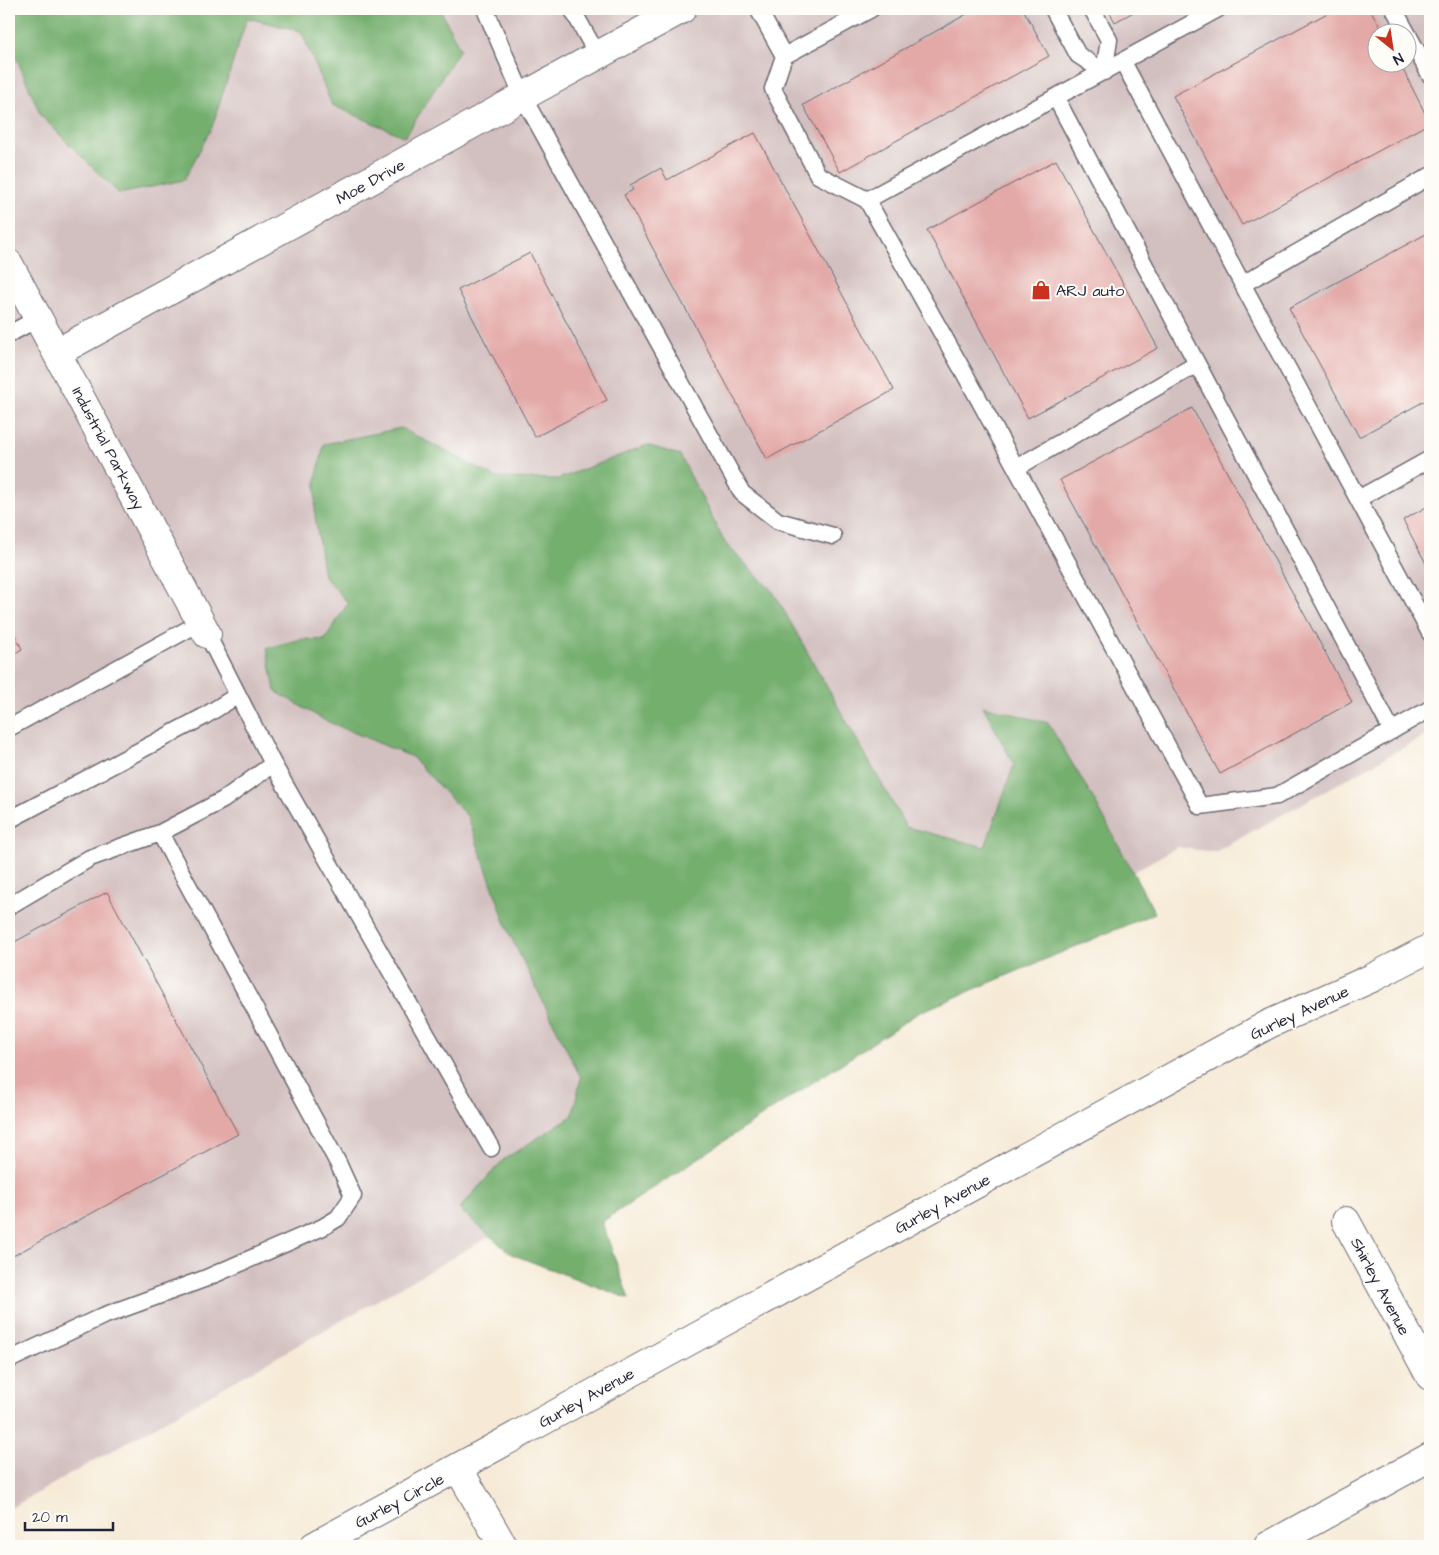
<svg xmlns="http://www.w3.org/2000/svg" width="1439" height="1555" font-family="'Architects Daughter',sans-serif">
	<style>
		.industrial { fill: #d2bfbf; fill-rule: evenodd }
		.forest { fill: #74af6e; stroke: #4b6854 }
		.building { fill: #e3a9a7 }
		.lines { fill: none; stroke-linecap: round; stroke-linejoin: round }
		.lane-casing { stroke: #6c6871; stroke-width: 19 }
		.street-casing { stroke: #6c6871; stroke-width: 30 }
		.secondary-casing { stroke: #6c6871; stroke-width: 30 }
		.lane { stroke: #fff; stroke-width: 16 }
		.street { stroke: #fff; stroke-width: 28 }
		.secondary { stroke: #fff; stroke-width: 28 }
		.labels { text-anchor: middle; stroke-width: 4; stroke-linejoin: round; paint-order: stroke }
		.street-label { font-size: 16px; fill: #22223b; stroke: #fdfcf7 }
		.poi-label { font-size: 16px; fill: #22223b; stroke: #fdfcf7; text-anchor: start }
	</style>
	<rect width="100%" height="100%" fill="#fdfcf7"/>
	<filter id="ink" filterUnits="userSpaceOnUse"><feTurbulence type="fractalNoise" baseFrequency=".02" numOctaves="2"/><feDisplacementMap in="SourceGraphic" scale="10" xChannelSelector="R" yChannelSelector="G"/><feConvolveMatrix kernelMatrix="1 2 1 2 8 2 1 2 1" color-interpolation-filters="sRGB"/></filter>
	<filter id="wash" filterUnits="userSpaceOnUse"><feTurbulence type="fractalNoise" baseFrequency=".0096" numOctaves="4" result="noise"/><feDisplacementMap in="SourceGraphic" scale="20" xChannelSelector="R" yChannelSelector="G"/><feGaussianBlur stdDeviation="1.12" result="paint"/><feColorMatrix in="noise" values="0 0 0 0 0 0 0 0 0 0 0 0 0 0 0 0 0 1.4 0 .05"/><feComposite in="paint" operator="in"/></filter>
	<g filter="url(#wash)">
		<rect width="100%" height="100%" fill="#f6ead6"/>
		<path class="industrial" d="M9,9H1430V733L1215,852L1177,847L9,1509ZM1376,32H1406V62H1376Z"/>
		<path class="forest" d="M9,9H440L460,49L405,137L332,105L301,31L247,18L212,127L184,180L119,194L41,116L9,40Z
			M401,428L497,478L558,479L647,445L680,455L725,543L774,593L906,827L985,847L1014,765L983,706L1048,723L1093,798L1155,913L918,1013L602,1222L629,1299L511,1254L459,1209L503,1160L572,1116L581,1078L509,933L468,817L412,757L324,720L275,691L267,648L301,639L325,640L348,603L324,576L315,516L316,480L324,444Z"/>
		<g id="blocks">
			<path class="building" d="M976,9H1023L1049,56L840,172L803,105Z
				M1108,9H1139L1115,22Z
				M1335,9H1370L1383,32H1376V62H1399L1430,123L1242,225L1173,96Z
				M755,133L894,390L767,459L624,195L633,190L630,185L661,168L667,180Z
				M1056,160L1158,348L1028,418L927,230Z
				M1430,232V398L1359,437L1289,308Z
				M530,253L607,400L535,437L458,290Z
				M1192,408L1352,702L1220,774L1060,480Z
				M1430,505V571L1403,520Z
				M9,624L22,649L9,657Z
				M107,892L238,1134L9,1258V945Z"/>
		</g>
	</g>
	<g filter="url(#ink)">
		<use href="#blocks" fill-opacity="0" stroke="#6c6871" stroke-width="1"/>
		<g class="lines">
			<defs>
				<path id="lane" d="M485,9L523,97L742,493L778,521L833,536
					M572,9L598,56
					M758,9L784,56
					M871,9L784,56L773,89L818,175L867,200L971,385L1200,806L1277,796L1430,709
					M1053,9L1078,55L1104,72L1109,40L1092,9
					M1394,9L1430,75
					M1123,62L1430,633
					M1056,98L1392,731
					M867,200L1218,9
					M1243,284L1430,176
					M9,334L39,318
					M1016,468L1197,364
					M1358,499L1430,459
					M9,728L201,622
					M273,764L491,1148
					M9,820L203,717L238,695L207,634
					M9,906L90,858L160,833L223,800L273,764L238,695
					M9,1360L103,1316L204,1279L323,1227L338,1218L353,1196L338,1163L160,833"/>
				<path id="street" d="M9,264L207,634
					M58,352L682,9
					M1346,1221L1430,1376
					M458,1468L503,1546
					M314,1546L1269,1024L1372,978L1430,948"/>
				<path id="secondary" d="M1268,1546L1430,1457"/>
			</defs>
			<use href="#lane" class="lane-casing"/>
			<use href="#street" class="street-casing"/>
			<use href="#secondary" class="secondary-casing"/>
			<use href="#lane" class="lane"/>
			<use href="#street" class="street"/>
			<use href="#secondary" class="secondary"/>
		</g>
	</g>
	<defs>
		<symbol id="shop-bare" viewBox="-9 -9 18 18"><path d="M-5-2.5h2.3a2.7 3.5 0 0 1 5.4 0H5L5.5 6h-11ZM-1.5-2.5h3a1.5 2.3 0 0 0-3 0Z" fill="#c8321e" stroke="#fdfcf7" stroke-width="2.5" paint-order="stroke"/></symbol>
	</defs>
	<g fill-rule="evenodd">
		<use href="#shop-bare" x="1027" y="276" width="28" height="28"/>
	</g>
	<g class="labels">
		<g class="street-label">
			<text transform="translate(370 181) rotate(-29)" y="6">Moe Drive</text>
			<text transform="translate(109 448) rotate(62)" y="6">Industrial Parkway</text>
			<text transform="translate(1299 1012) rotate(-25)" y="6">Gurley Avenue</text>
			<text transform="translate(942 1203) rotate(-29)" y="6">Gurley Avenue</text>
			<text transform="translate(1381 1286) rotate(62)" y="6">Shirley Avenue</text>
			<text transform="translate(586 1397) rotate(-29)" y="6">Gurley Avenue</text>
			<text transform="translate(399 1500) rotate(-28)" y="6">Gurley Circle</text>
		</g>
		<g class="poi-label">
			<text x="1056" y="296">ARJ auto</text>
		</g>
	</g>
	<rect width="1439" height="1555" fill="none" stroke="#fdfcf7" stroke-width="30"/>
	<g transform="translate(1392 48) rotate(150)"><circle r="24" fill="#fdfcf7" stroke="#a5a5ac"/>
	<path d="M0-4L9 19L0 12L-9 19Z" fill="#c8321e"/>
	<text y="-8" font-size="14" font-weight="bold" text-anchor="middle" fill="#22223b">N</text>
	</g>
	<path d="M25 1522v8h88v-8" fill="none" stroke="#22223b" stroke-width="2.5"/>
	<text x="32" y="1522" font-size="15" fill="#22223b" stroke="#fdfcf7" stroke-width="4" paint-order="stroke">20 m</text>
</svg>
